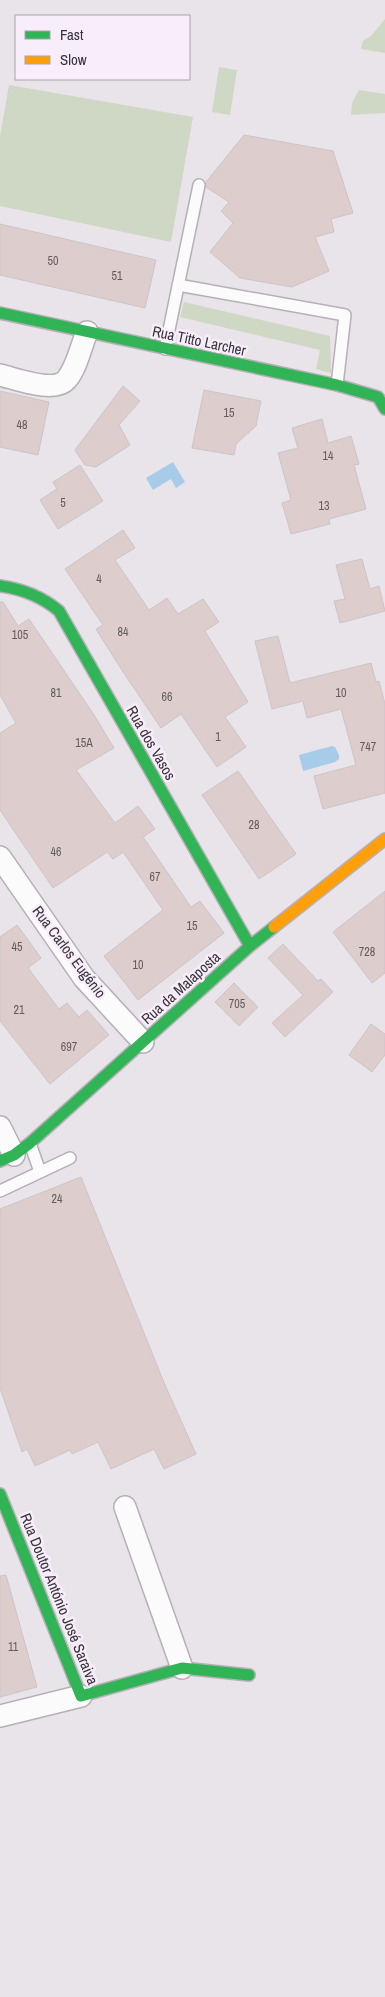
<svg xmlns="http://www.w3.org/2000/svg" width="385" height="1997" font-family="'Archivo Narrow',sans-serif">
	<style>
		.green { fill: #cfd8c4 }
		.water { fill: #a7cce9 }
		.building { fill: #ddcecd; stroke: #cbc5c7 }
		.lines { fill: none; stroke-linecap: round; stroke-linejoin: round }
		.lane-casing { stroke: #b5b0b6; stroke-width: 14 }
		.street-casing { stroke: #b5b0b6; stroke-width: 24 }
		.fast-casing { stroke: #b5b0b6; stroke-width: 14 }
		.slow-casing { stroke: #b5b0b6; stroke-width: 14 }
		.lane { stroke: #fcfbfc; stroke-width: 11 }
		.street { stroke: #fcfbfc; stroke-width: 21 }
		.fast { stroke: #30b455; stroke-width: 11 }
		.slow { stroke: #ff9f0a; stroke-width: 11 }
		.labels { text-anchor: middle; stroke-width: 5; stroke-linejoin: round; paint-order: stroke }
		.number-label { font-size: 12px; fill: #635b5f }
		.street-label { font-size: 15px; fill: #393439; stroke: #f8edfa }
	</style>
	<rect width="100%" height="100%" fill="#e9e3ea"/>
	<path class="green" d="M385,19V53L361,49L363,41L371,36Z
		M219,67L237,70L230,115L212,112Z
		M9,85L193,117L171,242L0,206V137Z
		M359,90L385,94V113L351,115L352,103Z
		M184,302L330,336L331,373L316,369L320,350L180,317Z"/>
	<path class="water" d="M173,462L185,482L176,488L171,479L153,490L146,478Z
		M332,746L335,747L339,755V759L335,762L303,771L299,755Z"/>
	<path class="building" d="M244,135L333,151L353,213L331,219L334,232L315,237L329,271L292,287L240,278L210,252L233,223L221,211L229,202L206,187V182Z
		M0,224L156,260L145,308L0,275Z
		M123,386L140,401L119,425L130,445L96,467L85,465L75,450Z
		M204,390L261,401L256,426L236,444L234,455L192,448Z
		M0,391L49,402L38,455L0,447Z
		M322,419L328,443L351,436L359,464L354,465L366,509L329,519L330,524L291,534L282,503L291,500L278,453L298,448L292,428Z
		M80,465L103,501L58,529L40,500L57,489L53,482Z
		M123,530L135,548L115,560L149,610L167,598L178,614L203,599L219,622L205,631L248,702L225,717L246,747L217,767L181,714L161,728L123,672L96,629L103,625L65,569Z
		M362,559L370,589L379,586L385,611L340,623L334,601L345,599L336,565Z
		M0,602H3L18,626L29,619L94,715L114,748L76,770L115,823L138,806L155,829L143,837L191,907L200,901L224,933L138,1000L104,956L163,910L123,852L113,859L107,852L53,888L0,810V733L16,723L0,695Z
		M278,636L290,683L371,663L376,682L379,681L385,704V793L323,809L314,776L356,765L341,709L307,718L303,701L272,709L255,641Z
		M238,771L296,854L259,879L202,795Z
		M385,891V973L372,983L333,932Z
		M17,925L41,958L28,968L59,1009L67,1003L79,1017L87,1010L109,1035L50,1084L0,1021V937Z
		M283,944L318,981L321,979L333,992L285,1037L272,1023L303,995L268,958Z
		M234,983L258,1007L239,1026L215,1002Z
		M371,1024L385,1034V1055L372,1072L349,1055Z
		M81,1177L165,1385L196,1454L164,1469L154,1449L111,1469L98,1442L72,1454L70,1450L35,1466L27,1449L22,1452L0,1388V1209Z
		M6,1575L37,1687L0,1697V1576Z"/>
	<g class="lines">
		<defs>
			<path id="lane" d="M178,285L345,315L337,385
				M165,349L199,185
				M30,1143L40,1172
				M0,1191L70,1158"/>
			<path id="street" d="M0,375C17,379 55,394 67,379C77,367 81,346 87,332
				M0,857L84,978L143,1042
				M0,1127L14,1155
				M125,1507L182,1668
				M0,1716L81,1696"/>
			<path id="fast" d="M0,313L337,385L378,397L385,409
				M0,586C23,589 41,596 59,611L250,946
				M0,1161L14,1155L30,1143L250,946L274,927
				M0,1494L81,1696L182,1668L249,1675"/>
			<path id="slow" d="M274,927L385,839"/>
		</defs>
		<use href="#lane" class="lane-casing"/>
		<use href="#street" class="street-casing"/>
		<use href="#fast" class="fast-casing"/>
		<use href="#slow" class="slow-casing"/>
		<use href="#lane" class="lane"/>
		<use href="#street" class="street"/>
		<use href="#fast" class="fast"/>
		<use href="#slow" class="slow"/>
	</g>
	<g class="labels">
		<g class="number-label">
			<text x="53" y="265">50</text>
			<text x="117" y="280">51</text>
			<text x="229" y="417">15</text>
			<text x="22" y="429">48</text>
			<text x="328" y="460">14</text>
			<text x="63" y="507">5</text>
			<text x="324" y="510">13</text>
			<text x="99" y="583">4</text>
			<text x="123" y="636">84</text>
			<text x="20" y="639">105</text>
			<text x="56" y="697">81</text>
			<text x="341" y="697">10</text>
			<text x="167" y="701">66</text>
			<text x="218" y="741">1</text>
			<text x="84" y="747">15A</text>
			<text x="368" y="751">747</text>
			<text x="254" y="829">28</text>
			<text x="56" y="856">46</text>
			<text x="155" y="881">67</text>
			<text x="192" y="930">15</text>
			<text x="17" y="951">45</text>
			<text x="367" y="956">728</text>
			<text x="138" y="969">10</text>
			<text x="237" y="1008">705</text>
			<text x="19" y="1014">21</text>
			<text x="69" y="1051">697</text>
			<text x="57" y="1203">24</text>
			<text x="13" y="1651">11</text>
		</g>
		<g class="street-label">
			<text transform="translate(199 341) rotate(12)" y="5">Rua Titto Larcher</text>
			<text transform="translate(151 743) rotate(60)" y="5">Rua dos Vasos</text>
			<text transform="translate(69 952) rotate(53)" y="5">Rua Carlos Eugénio</text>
			<text transform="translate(181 988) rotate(-42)" y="5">Rua da Malaposta</text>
			<text transform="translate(59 1599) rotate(68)" y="5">Rua Doutor António José Saraiva</text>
		</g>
	</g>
	<rect x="15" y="15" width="175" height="65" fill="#f8edfa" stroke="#aca3ad"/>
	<rect x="25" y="31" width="25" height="8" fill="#30b455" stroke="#aca3ad"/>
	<text x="60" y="40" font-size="15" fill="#393439">Fast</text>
	<rect x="25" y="56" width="25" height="8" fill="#ff9f0a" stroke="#aca3ad"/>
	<text x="60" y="65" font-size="15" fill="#393439">Slow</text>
</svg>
